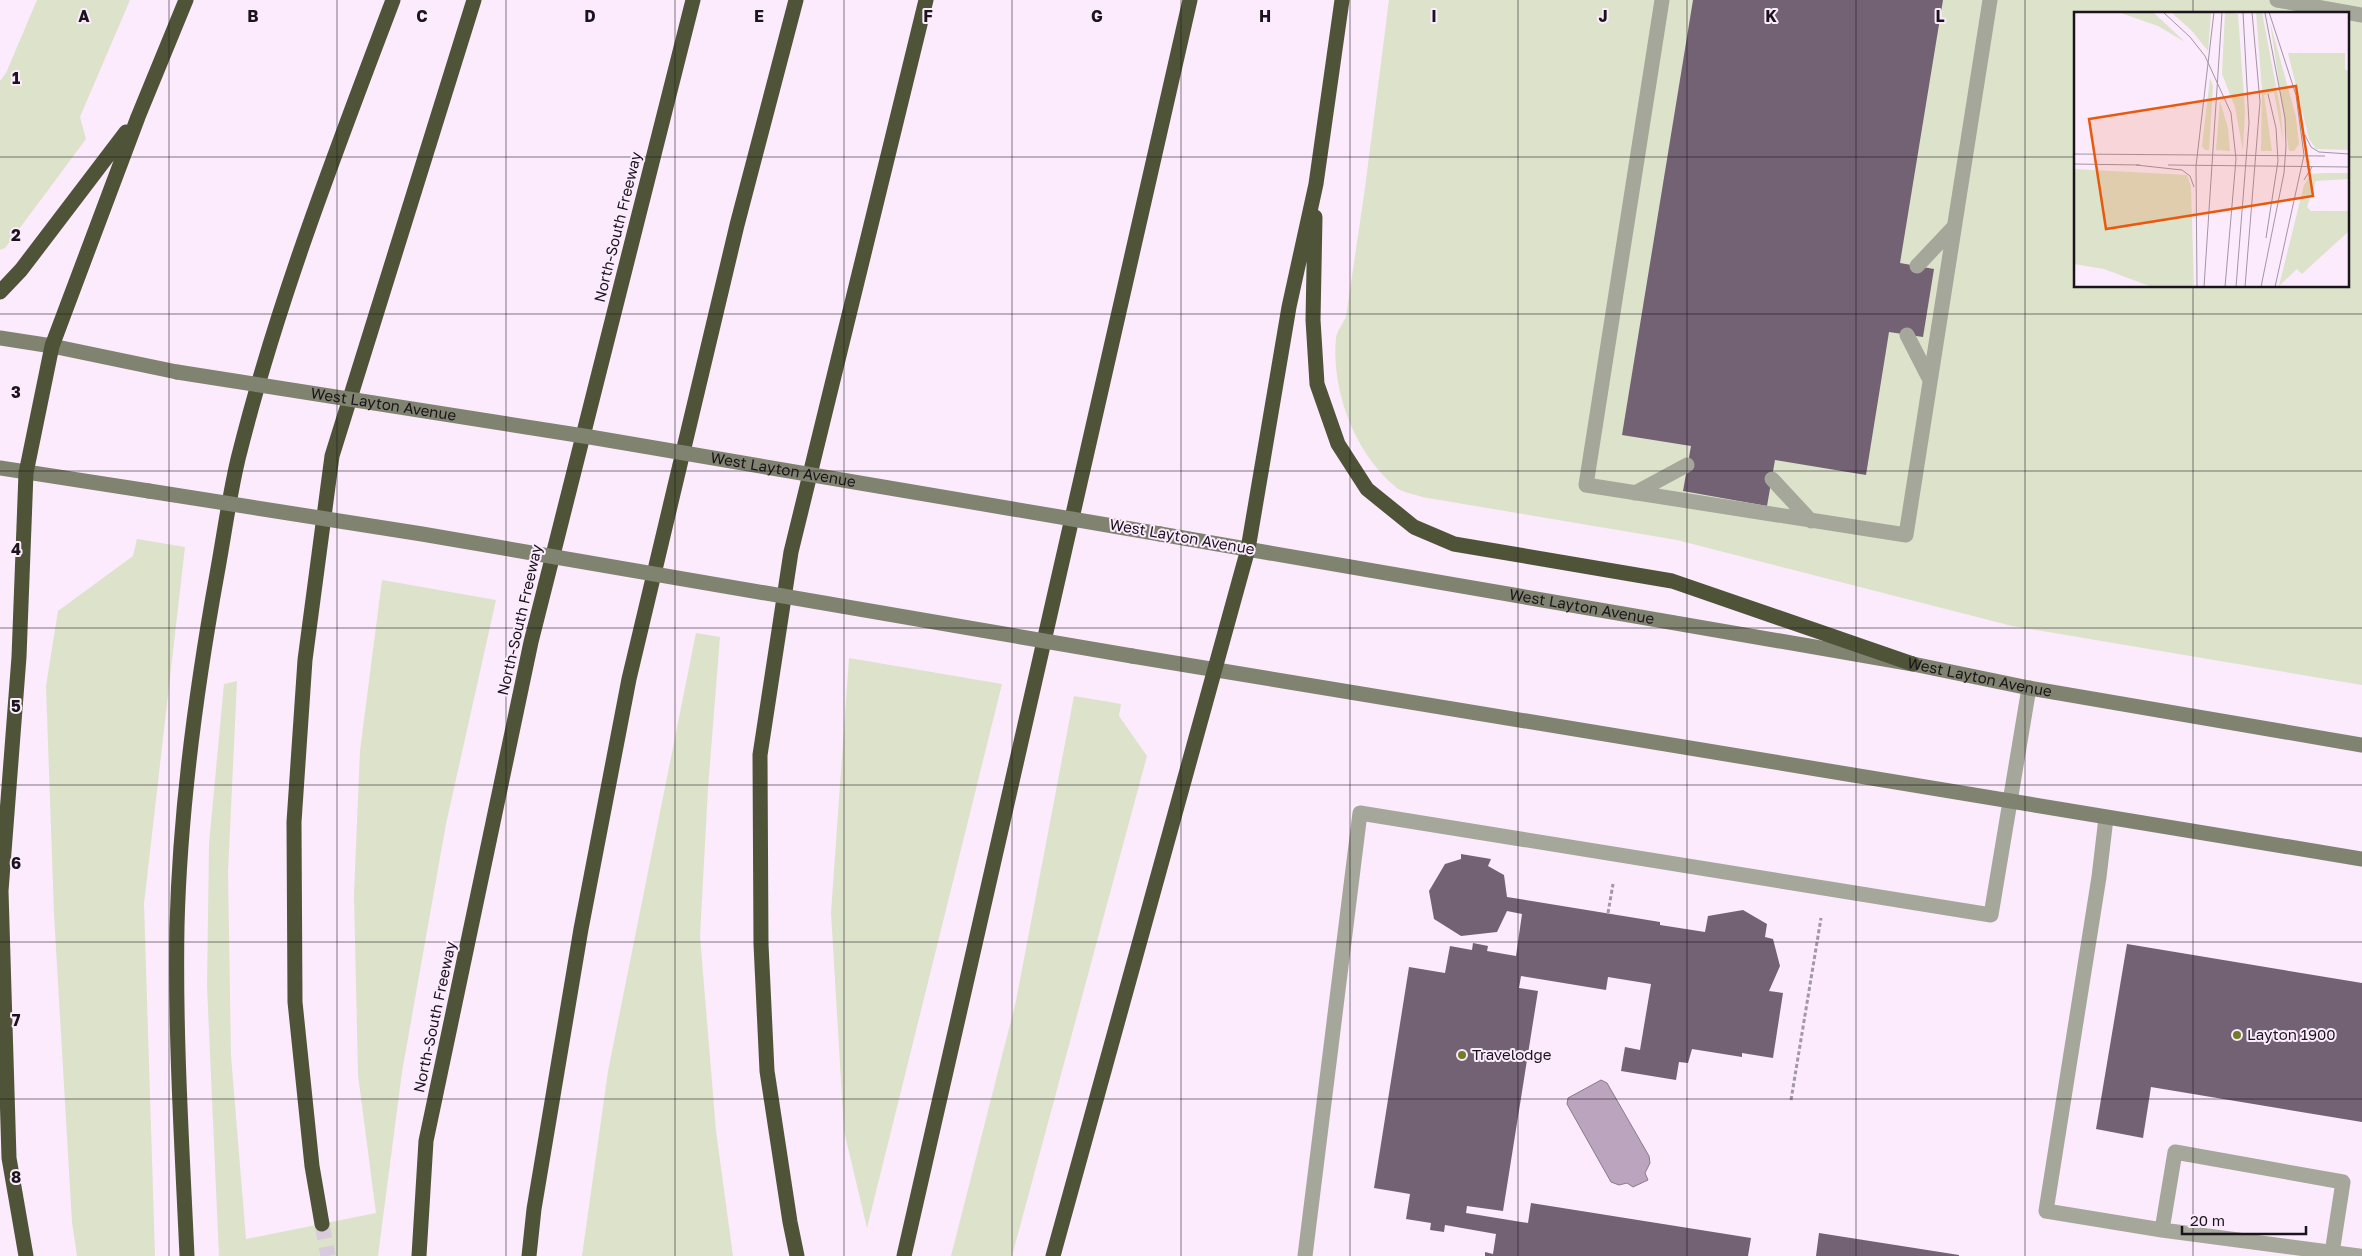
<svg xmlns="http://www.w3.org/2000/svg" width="2362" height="1256" font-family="'Golos Text',sans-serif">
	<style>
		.green { fill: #dde2cb; fill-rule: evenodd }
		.water { fill: #bba4be; stroke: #8b798d }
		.building { fill: #736174 }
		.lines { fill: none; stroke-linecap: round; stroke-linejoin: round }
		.motorway-tunnel { stroke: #d9cbdb; stroke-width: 15; stroke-dasharray: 15 8; stroke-linecap: butt }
		.path { stroke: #a397a5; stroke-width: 3; stroke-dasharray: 4 2.5; stroke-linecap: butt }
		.service { stroke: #a4a799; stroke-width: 15 }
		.secondary { stroke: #7f836f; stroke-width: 15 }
		.motorway { stroke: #4f5439; stroke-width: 15 }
		.secondary-bridge { stroke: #7f836f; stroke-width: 15 }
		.grid { fill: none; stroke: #1b141c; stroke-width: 1; stroke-opacity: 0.55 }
		.poi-dot { fill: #727d2a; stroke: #fbebfd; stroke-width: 2 }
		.labels { text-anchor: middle; stroke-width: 4; stroke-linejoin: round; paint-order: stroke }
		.street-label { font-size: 15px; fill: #1b141c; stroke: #fbebfd }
		.poi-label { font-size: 15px; fill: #1b141c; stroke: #fbebfd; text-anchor: start }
		.inset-road { fill: none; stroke: #a195a3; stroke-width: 1 }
		.view { fill: #e8590c; fill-opacity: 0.15; stroke: #e8590c; stroke-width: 2.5 }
		.inset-edge { fill: none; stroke: #1b141c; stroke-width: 2.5 }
		.grid-label { font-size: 16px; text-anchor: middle; font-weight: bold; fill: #1b141c; stroke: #fbebfd; stroke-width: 4; stroke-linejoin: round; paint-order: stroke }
	</style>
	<rect width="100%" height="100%" fill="#fbebfd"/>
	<path class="green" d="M37,0H130L80,117L86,139L5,248L0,250V81L6,73Z
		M1389,0H2362V685L2012,626L1677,540L1422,497C1415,494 1403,493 1397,488C1355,454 1331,391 1336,338C1337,331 1343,323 1346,317L1365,188ZM2076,14H2348V286H2076Z
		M137,539L185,547L144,904L155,1256H77L72,1222L54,914L46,686L58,611L133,556Z
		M382,580L496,600L446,824L402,1072L378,1256H219L207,986L209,844L224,684L237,681L228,872L231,1056L246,1239L376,1213L358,1075L354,895L360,751Z
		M696,633L720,637L708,788L700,936L716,1131L733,1256H582L608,1071Z
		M849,658L1002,684L867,1228L844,1131L831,913Z
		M1074,696L1121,704L1119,716L1147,756L1012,1256H951L1016,1001Z"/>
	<path class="water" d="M1601,1080L1607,1083L1649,1156L1650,1163L1645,1173L1648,1180L1633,1187L1627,1183L1619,1185L1611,1182L1567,1104L1568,1098Z"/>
	<path class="building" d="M1693,0H1943L1900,263L1934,269L1923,337L1889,332L1866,475L1775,460L1767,506L1683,491L1691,446L1622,435Z
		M1461,854L1491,859L1488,866L1504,875L1507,897L1660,922V925L1705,932L1708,916L1743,910L1767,924L1765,937L1773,939L1780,966L1769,991L1783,993L1773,1058L1742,1053V1057L1692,1049L1688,1063L1679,1062L1676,1080L1621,1071L1625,1047L1640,1050L1651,984L1608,977L1606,990L1521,976L1519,988L1538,991L1503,1211L1467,1206L1466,1213L1528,1223L1531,1203L1751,1238L1748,1256H1485V1252L1493,1254L1496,1234L1445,1225L1444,1232L1430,1230L1431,1223L1406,1219L1410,1194L1374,1188L1409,967L1445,973L1450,946L1472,950L1473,943L1488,946L1487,951L1516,956L1522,914L1507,911L1497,932L1461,936L1434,919L1429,891L1445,864L1461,859Z
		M2127,944L2362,983V1122L2151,1087L2143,1138L2096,1129Z
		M1819,1233L1959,1255V1256H1816Z"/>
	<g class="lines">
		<path class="motorway-tunnel" d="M322,1224L328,1256"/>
		<path class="path" d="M1608,913L1613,884
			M1791,1100L1821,918"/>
		<path class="service" d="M1662,0L1586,485L1906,535L1990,0
			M2277,0L2362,15
			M1917,266L1954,227
			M1907,335L1930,380
			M1772,479L1811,521
			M1635,493L1687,465
			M2106,818L2099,877L2046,1211L2162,1230L2359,1256
			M2162,1230L2175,1152L2343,1182L2332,1253
			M1305,1256L1360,813L1991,915L2029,688"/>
		<g class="secondary">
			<path d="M0,338L52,346L177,372"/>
			<path d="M0,468L149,491"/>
			<path id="s1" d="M1160,534L1913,664L2029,688L2362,745"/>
			<path d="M1132,656L2362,859"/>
		</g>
		<path class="motorway" d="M1315,217L1313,320L1317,384L1338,444L1367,489L1414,527L1454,544L1672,581L1913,664
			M0,292L21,270L126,132
			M322,1224L312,1166L295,1002L294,822L305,660L332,456L474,0
			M26,1256L9,1158L1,891L19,657L26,473L52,346L138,117L186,0
			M187,1256C182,1146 175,1036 177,926C180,808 196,690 217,574C224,536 229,497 238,459C277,302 336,151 393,0
			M419,1256L426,1141L531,642L693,0
			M529,1256L534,1209L581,929L629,679L737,225L796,0
			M797,1256L790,1222L767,1071L761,944L760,755L791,552L926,0
			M904,1256L1190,0
			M1053,1256L1248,549L1289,307L1316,184L1342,0"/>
		<g class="secondary-bridge">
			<path id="s2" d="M177,372L590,437L1160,534"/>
			<path d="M149,491L422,534L1132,656"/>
		</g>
	</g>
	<path class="grid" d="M169,0V1256M337,0V1256M506,0V1256M675,0V1256M844,0V1256M1012,0V1256M1181,0V1256M1350,0V1256M1518,0V1256M1687,0V1256M1856,0V1256M2025,0V1256M2193,0V14M0,157H2076M2348,157H2362M2193,286V1256M0,314H2362M0,471H2362M0,628H2362M0,785H2362M0,942H2362M0,1099H2362"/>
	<g class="poi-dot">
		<circle cx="2237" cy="1035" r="5"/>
		<circle cx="1462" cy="1055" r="5"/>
	</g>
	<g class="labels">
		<g class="street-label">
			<text transform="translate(618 227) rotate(-76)" y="5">North-South Freeway</text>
			<text dy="5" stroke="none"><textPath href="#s2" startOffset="209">West Layton Avenue</textPath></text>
			<text dy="5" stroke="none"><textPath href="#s2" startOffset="614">West Layton Avenue</textPath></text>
			<text transform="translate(1182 537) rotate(10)" y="5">West Layton Avenue</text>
			<text dy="5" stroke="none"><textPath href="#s1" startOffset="428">West Layton Avenue</textPath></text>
			<text transform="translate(520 620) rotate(-77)" y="5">North-South Freeway</text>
			<text dy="5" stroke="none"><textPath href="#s1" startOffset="832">West Layton Avenue</textPath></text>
			<text transform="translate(435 1017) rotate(-78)" y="5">North-South Freeway</text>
		</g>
		<g class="poi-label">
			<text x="2247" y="1040">Layton 1900</text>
			<text x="1472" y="1060">Travelodge</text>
		</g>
	</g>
	<g transform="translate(2074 12)">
		<rect width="275" height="275" fill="#fbebfd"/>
		<path d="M44,0H79L111,30L84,14ZM97,0H137L134,39L118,19ZM151,0L164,2L171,99L169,139L161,95L148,62ZM182,0H188L207,101L209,128L200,80L190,83L198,139H187L188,78ZM196,10L222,105L225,132L220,139H215ZM214,41H271V57L275,60V138L242,137L235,127ZM136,66L139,74L135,138H131L128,134ZM146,89L154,116L156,139L142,138ZM0,157L113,163L117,175L120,275H78L30,257L0,252ZM250,161H275V167L242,169L233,195L237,199H275V219L228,262L223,257L205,274L230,173L237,162Z" fill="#dde2cb"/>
		<path class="inset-road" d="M89,0L116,25L131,44L157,101L162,147L151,275M195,0L222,83L230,143L201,275M231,123L237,135L245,140L275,142M0,142L251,144M0,152L66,153M62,153L108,158L116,164L120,175M94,153L275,155M230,168L238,155M192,226L204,149L202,116L194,82M123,275L122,154L140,0M130,275L148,0M162,275L175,111L169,0M171,275L186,90L178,0M187,275L210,161L212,134L211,106L191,1"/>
		<path class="view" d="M222,74L239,184L32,217L15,107Z"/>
		<rect width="275" height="275" class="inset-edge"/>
	</g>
	<g class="grid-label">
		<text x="84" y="22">A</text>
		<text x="253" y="22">B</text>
		<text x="422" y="22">C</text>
		<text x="590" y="22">D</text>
		<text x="759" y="22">E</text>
		<text x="928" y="22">F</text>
		<text x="1097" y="22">G</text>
		<text x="1265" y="22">H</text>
		<text x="1434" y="22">I</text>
		<text x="1603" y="22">J</text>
		<text x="1771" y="22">K</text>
		<text x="1940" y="22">L</text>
		<text x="16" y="84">1</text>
		<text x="16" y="241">2</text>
		<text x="16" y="398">3</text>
		<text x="16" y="555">4</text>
		<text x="16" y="712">5</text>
		<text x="16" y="869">6</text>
		<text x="16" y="1026">7</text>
		<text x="16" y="1183">8</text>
	</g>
	<path d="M2182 1226v8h124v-8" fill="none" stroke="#1b141c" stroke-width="2.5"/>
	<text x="2190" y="1226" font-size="15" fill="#1b141c" stroke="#fbebfd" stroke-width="4" paint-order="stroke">20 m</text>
</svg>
